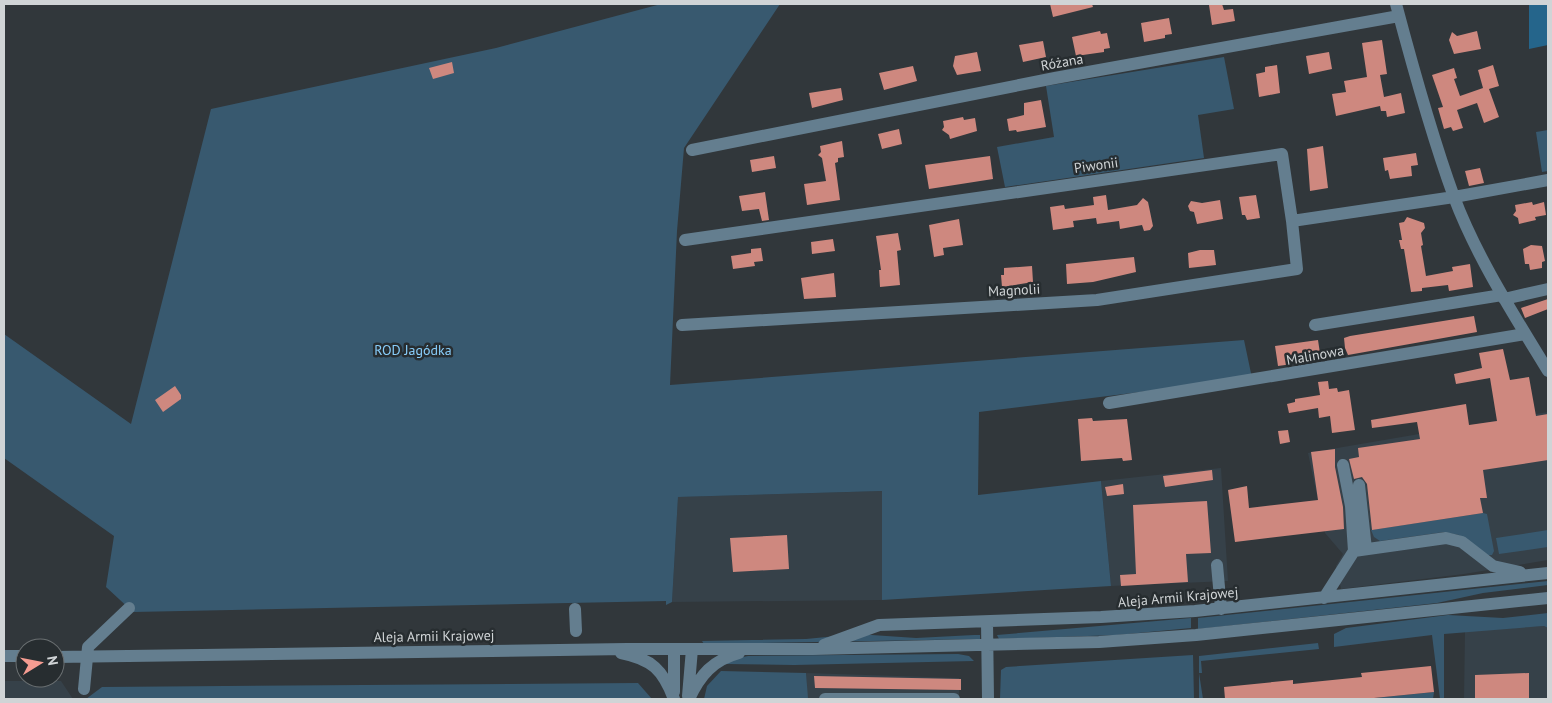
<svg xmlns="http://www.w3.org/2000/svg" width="1552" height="703" font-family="'PT Sans',sans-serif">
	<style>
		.built { fill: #364149 }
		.green { fill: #38596f }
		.forest { fill: #25658b }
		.building { fill: #ce887f }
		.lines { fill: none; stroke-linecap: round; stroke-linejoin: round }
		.minor { stroke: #647e8f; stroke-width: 12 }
		.labels { text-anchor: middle; stroke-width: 5; stroke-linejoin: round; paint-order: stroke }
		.street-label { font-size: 14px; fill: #d0d4d6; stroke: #272d30 }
		.park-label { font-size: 14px; fill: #89cefb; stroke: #272d30 }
	</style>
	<rect width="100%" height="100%" fill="#31373b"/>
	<path class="built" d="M1548,412V560L1464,574L1341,589L1336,566L1343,554L1325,533L1308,453Z
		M1221,468L1228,581L1111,586L1101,481Z
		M882,491V600L672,602L678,497Z
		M1544,626L1548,628V699H1464L1465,631Z
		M806,673L959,678V699H751L807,698Z
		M4,681H61L73,699H4Z"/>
	<path class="green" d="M661,4H780L684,148L677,231L670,385L1244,340L1252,378L979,412L978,495L1101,481L1111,586L882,600V491L678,497L672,602L666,605V601L133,612L106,587L114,536L4,458V334L131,424L211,109L496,48Z
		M1224,57L1234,109L1198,115L1204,158L1005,187L997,147L1054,137L1046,86Z
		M1548,130V171L1542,172L1536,132Z
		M1483,513L1487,514L1494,551L1492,555H1486L1459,535L1444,532L1380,541L1374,537L1371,530Z
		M1548,530V547L1499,554L1496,538Z
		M1548,581V585L1483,593L1437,603L1198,629V618Z
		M1548,613V628L1544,626L1444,634V699H1440L1432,635L1334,647V634L1346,628L1448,615L1503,618Z
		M1191,618V628L1117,635L999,639L997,635Z
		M857,634L916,638L974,635H980V639L704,644L702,641L806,639Z
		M1318,643L1319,649L1201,661L1202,673H1199L1203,699H1199V656Z
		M958,654L969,656L974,661L794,665L726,664L733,659L748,656Z
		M1193,655L1194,699H1000L1001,670L1006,667Z
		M721,671L806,673L808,698L704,699L707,686Z
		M638,683L652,699H86L102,687Z
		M1434,692L1433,699H1364Z"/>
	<path class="forest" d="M1529,4H1548V45L1529,49Z"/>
	<path class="building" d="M1050,4H1092L1093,7L1053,17Z
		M1222,4L1224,10L1233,9L1235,21L1212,25L1209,5Z
		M1169,18L1172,34L1165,35V38L1144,42L1141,23Z
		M1100,31L1101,34L1107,33L1110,48L1104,49V52L1076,56L1072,37Z
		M1477,31L1481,49L1454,54L1449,40L1452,32L1457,36Z
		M1382,40L1387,74L1380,75L1384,97L1401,93L1405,113L1387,117L1386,111H1381L1380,106L1336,116L1332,94L1346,92L1344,81L1367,77L1362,43Z
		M1043,41L1046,57L1023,62L1019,45Z
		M977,52L981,71L957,75L953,66L955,56Z
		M1329,52L1332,69L1309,74L1306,56Z
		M452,62L454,73L433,79L429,68Z
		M1277,65L1280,93L1259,97L1256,74L1265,72V67Z
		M1493,65L1499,86L1489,89L1499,117L1484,123L1477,103L1457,110L1463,128L1453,131L1451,127L1444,129L1438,108L1443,107L1432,75L1454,68L1457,78L1454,79L1460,96L1483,88L1478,70Z
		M913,66L917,81L884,90L879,73Z
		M841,88L843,100L812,108L809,93Z
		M1041,100L1046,127L1017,132L1016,130L1009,131L1007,119L1024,115V103Z
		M963,117L964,120L975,118L977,131L950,139L949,135L942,130L944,127L943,121Z
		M899,129L902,144L882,149L878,134Z
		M842,141L844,157L838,158V162L835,163L840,200L807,205L804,184L826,181L822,158L818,155L821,152L820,146Z
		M1323,146L1328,188L1310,191L1307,149Z
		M1416,153L1418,165L1411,166L1412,176L1390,179L1388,170L1385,171L1383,158Z
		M774,156L776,168L752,172L750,160Z
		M990,156L993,179L929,189L925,165Z
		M1480,168L1484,183L1469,186L1465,171Z
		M765,192L769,220L762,221L759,209L742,211L739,196Z
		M1106,195L1108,210L1137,205L1143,198L1148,202L1153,226L1150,230L1144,231L1142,225L1120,229L1119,221L1097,224L1096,218L1073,221L1074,227L1053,230L1050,207L1064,205L1065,209L1094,205L1093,197Z
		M1256,195L1260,218L1247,220L1245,215H1242L1239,197Z
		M1220,200L1223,219L1197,224L1194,212L1190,211L1188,206L1191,201L1202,203Z
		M1532,202L1533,205L1544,202L1546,215L1535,217L1536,220L1519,224L1518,218L1513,215L1516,211L1515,205Z
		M1407,217L1424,223L1425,228L1421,233L1423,245L1421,246L1426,276L1453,271L1452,267L1470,264L1473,287L1449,291L1448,285L1422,288V291L1411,292L1404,249H1401L1399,240H1402L1399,223L1404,222Z
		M959,219L963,245L943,248L944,255L934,257L929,225Z
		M898,233L901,250L897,251L900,285L880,287L879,270H881L876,236Z
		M833,239L835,251L812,254L811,242Z
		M1531,245L1542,246L1545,261L1542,262V268L1530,270L1529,264H1525L1523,249Z
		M761,248L763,261L754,262L755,266L733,269L731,256L751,253V249Z
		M1200,250H1214L1216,265L1189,268L1188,253Z
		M1134,257L1136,272L1093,282L1067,284L1066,264Z
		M1032,266L1033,282L1002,287L1001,275H1004V268Z
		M834,273L836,297L804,299L801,278Z
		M1548,299V309L1525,318L1521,308Z
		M1474,316L1477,332L1348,355L1345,348L1344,338L1350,336Z
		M1318,340L1321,360L1278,366L1275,346Z
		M1503,349L1510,380L1529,377L1536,416L1548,414V460L1483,470L1487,498H1480L1483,513L1372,530L1367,484L1362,477L1354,479L1349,459L1359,457L1358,448L1420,439L1417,422L1372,428L1371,420L1466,404L1469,425L1497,421L1490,378L1456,384L1454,374L1482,368L1479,353Z
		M1328,381L1329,389L1337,388L1338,392L1349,390L1355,430L1332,433L1330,416L1319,418L1318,408L1289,413L1287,404L1295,402V399L1320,395L1318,382Z
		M175,386L181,395V399L163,412L155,400Z
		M1092,418L1093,421L1127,419L1132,460L1123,461L1122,458L1081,461L1078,419Z
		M1288,430L1290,442L1280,444L1278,431Z
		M1335,449V467L1343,507L1344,529L1235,542L1228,490L1247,486L1249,508L1318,500L1311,452Z
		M1212,470L1213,480L1165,487L1163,476Z
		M1123,484L1124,494L1107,496L1105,487Z
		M1207,501L1211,553L1186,554L1188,582L1121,586L1120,575L1136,574L1133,505Z
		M787,535L789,569L733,572L730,538Z
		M1431,666L1434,692L1364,699H1225L1224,687L1293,680V684L1362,677L1361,673Z
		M1529,673V699H1475V675Z
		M814,676L961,679V690L815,688Z"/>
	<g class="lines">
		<path class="minor" d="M1396,4C1413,68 1431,134 1454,197C1477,258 1514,315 1548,371
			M692,150L1055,78L1399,16
			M685,240L1282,154L1292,221L1454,197L1548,180
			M1504,299L1548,289
			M682,325L1097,300L1297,269L1292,221
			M1315,325L1502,295
			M1109,403L1525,334
			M1343,465L1351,506L1354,551
			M1359,485L1366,549
			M1217,565L1221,609
			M1324,598L1354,551L1446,538L1462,542L1493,566L1520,572
			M575,609L576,631
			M987,622L988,699
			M824,645L879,625L1101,617L1195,611L1548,573
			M621,653C652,659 663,670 674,699
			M4,656H25
			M55,657L627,649H813L1099,642L1196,635L1548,598
			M84,689L88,647L129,608
			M674,692V650
			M688,696L692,649
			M689,699C700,675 713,660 739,653
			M825,699H954"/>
	</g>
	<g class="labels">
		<g class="street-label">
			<text transform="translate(1062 62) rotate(-10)" y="5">Różana</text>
			<text transform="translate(1096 165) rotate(-8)" y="5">Piwonii</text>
			<text transform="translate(1014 290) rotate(-3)" y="5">Magnolii</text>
			<text transform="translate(1315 355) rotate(-10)" y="5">Malinowa</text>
			<text transform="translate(1178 597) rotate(-5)" y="5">Aleja Armii Krajowej</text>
			<text transform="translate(434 636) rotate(-1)" y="5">Aleja Armii Krajowej</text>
		</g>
		<g class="park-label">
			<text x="413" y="355">ROD Jagódka</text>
		</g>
	</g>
	<rect width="1552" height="703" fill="none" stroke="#d0d4d6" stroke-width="10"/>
	<g transform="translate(40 663) rotate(80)"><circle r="24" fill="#272d30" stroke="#6b7072"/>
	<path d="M0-4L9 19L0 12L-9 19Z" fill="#f59c91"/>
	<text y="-8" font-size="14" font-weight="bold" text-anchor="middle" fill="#d0d4d6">N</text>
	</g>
</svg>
